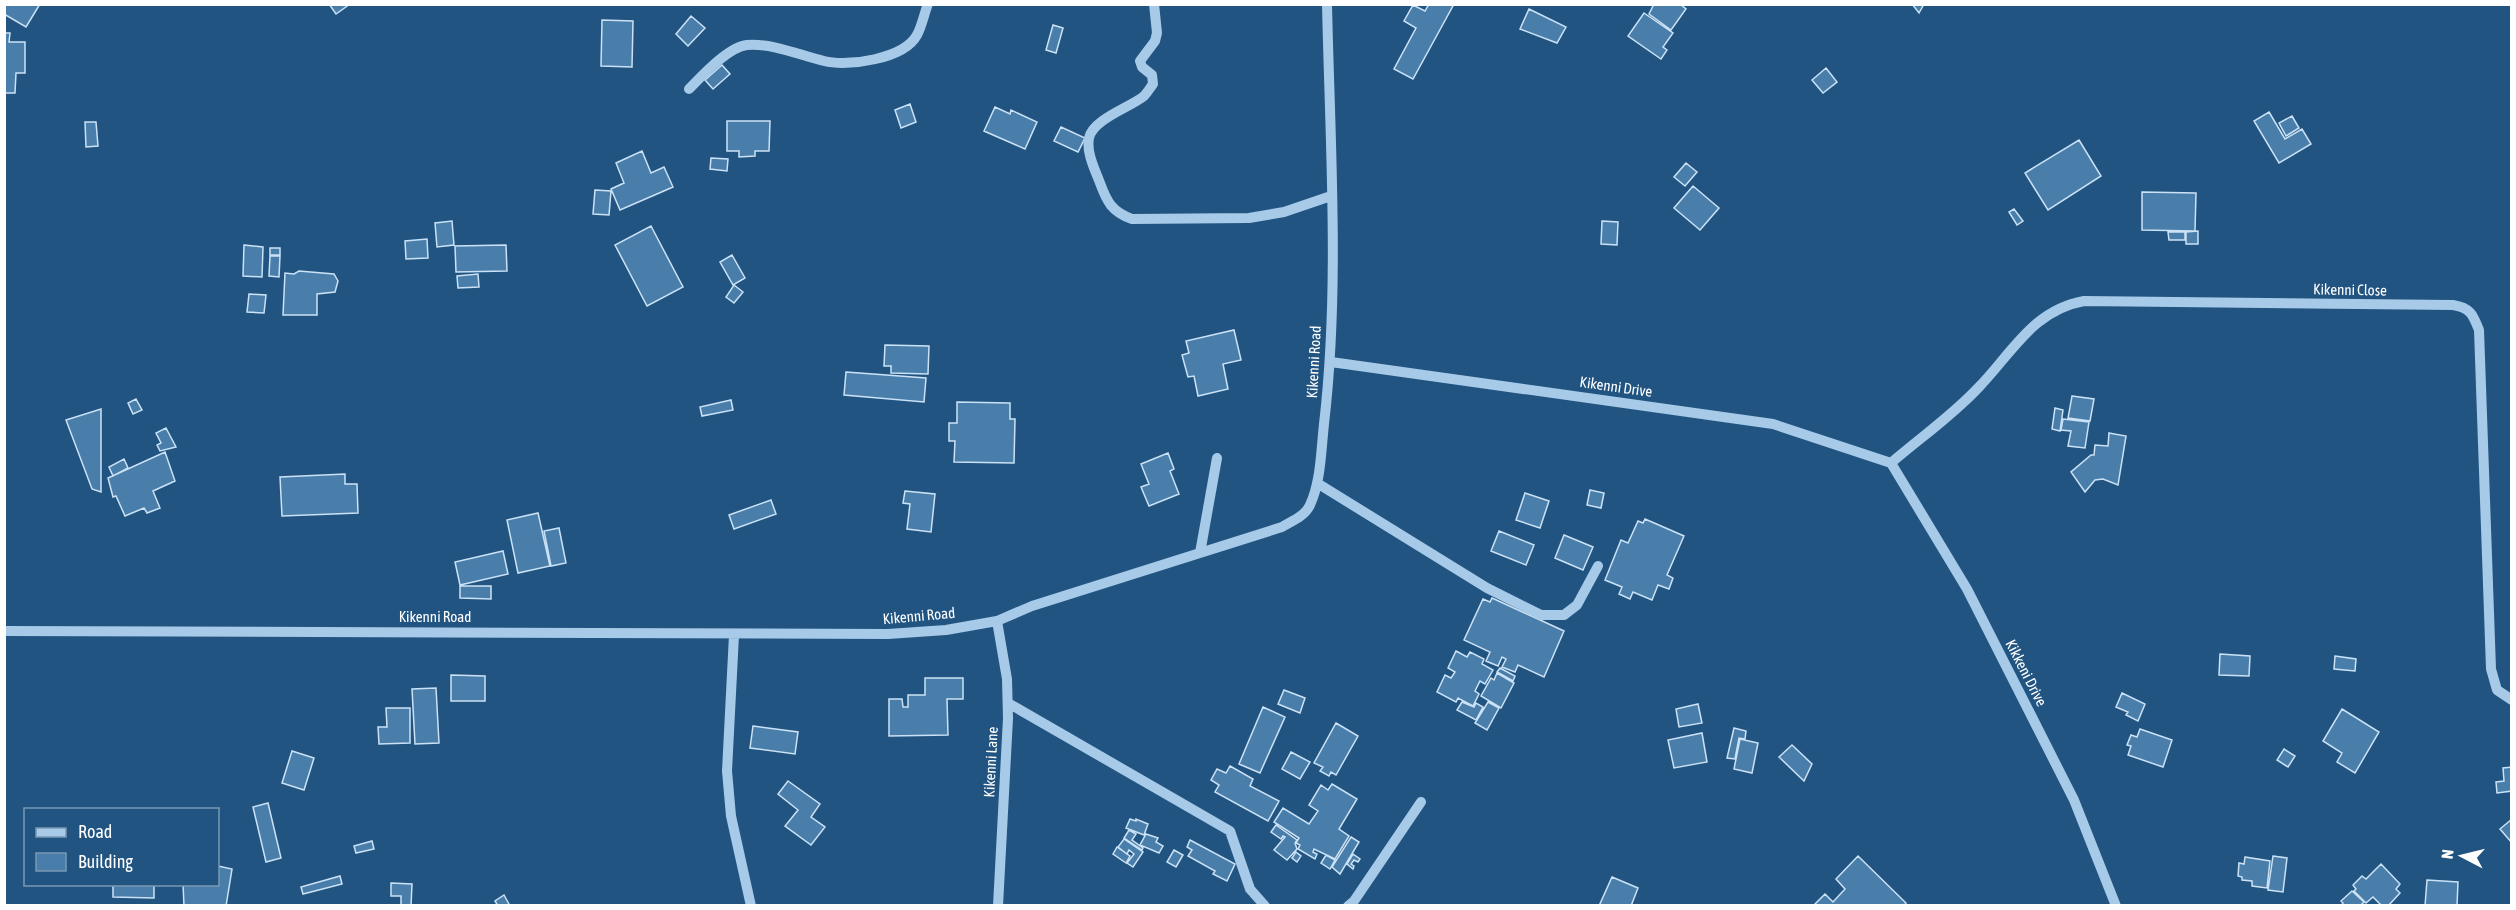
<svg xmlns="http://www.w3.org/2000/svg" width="2516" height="910" font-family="'Asap Condensed',sans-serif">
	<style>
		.building { fill: #4a7eaa; stroke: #cbe2f6; stroke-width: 1.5 }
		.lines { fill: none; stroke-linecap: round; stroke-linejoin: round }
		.minor { stroke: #a7cae8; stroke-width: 10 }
		.labels { text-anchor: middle; stroke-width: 6; stroke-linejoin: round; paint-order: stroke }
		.street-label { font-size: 15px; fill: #fff; stroke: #215481 }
	</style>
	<rect width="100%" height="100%" fill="#215481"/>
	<path class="building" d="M4,4H40L26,27L4,14Z
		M329,4H350L336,14Z
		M1429,4H1454L1413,79L1394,69L1416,28L1404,21L1413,5L1425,11Z
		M1654,4H1680L1686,9L1671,30L1649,14Z
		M1912,4H1924L1919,13Z
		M1529,9L1566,27L1557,43L1520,29Z
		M1644,13L1673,33L1663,47L1667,50L1661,59L1628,36Z
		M691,16L705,28L688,46L676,34Z
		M602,20L633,21L632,67L601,66Z
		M1053,25L1063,28L1056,53L1046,50Z
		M4,33H10L9,42H25V73H16L15,93H4Z
		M722,65L730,74L713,89L705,80Z
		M1826,68L1837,82L1823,93L1812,80Z
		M910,104L916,122L901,128L895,110Z
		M995,107L1010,114L1011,110L1037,122L1025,149L984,131Z
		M2269,112L2285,139L2302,129L2311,144L2279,163L2254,121Z
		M2292,116L2299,128L2286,136L2279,123Z
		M727,121H770L769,151H755V156L739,157V151H727Z
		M85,122H96L98,146L86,147Z
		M1061,127L1085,138L1078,152L1054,141Z
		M2079,140L2101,176L2048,210L2025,173Z
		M642,151L651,173L664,167L673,187L620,210L611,189L624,183L616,163Z
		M711,158L728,159L727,171L710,169Z
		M1686,163L1697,172L1685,186L1674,177Z
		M1693,186L1719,208L1700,230L1674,208Z
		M595,190L611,191L609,215L593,214Z
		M2142,192L2196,193L2195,231L2142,230Z
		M2014,209L2023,221L2017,225L2009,212Z
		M452,221L454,245L437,247L435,223Z
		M1602,221L1618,222L1617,245L1601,244Z
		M651,226L683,287L647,306L615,245Z
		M2198,231V244H2186V232Z
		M2168,232H2185V240H2169Z
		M427,239L428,258L406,259L405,241Z
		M244,245L263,247L262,277L243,276Z
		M506,245L507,271L456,272L455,246Z
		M270,248H280V255H270Z
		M732,255L745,278L733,285L720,262Z
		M270,256H280L279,277L269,276Z
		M299,271L334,274L338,281L335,292L317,294V315H283L285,273L294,274Z
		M478,274L479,287L458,288L457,276Z
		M734,285L743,292L734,303L726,297Z
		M249,294L266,295L264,313L247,312Z
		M1234,330L1241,360L1223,364L1228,389L1198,396L1194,376L1188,377L1182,355L1189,353L1186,341Z
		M885,345L929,346L928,374L891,373V366H884Z
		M846,372L926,378L924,402L844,395Z
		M2072,396L2094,399L2090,421L2068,418Z
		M136,399L142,410L133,414L128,403Z
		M731,400L733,410L702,416L700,407Z
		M957,402L1010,403V419H1015L1014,463L954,462L955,441H949V423H957Z
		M2055,408L2063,410L2060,431L2052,429Z
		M101,409V492L92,489L66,420Z
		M2063,419L2089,422L2085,448L2068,446L2071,431L2061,430Z
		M166,428L176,447L160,451L157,445L161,443L156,433Z
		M2109,433L2126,436L2118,485L2103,479L2095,480L2085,492L2071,472L2091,455H2094L2095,445L2108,446Z
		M165,452L175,481L153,491L160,508L147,513L144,508L125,516L116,496L113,497L108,478Z
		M1168,453L1174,469L1170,471L1179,494L1149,506L1141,487L1149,484L1141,464Z
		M124,459L128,468L113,476L109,467Z
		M345,474V484H357L358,513L282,516L280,477Z
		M1590,490L1604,493L1601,508L1587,505Z
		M905,491L935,494L931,532L907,529L910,504L903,503Z
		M1525,493L1549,501L1540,528L1516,520Z
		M771,500L776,514L734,529L729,515Z
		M538,513L550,566L518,573L507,520Z
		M1645,519L1684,536L1667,575L1673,578L1669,589L1658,585L1652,600L1633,592L1630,599L1619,594L1622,587L1605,580L1621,540L1628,543L1638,521L1643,523Z
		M559,528L566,563L551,566L544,531Z
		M1499,531L1534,545L1526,565L1491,551Z
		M1564,535L1593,547L1583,570L1555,558Z
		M503,551L508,574L460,585L455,562Z
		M460,586H491V599L460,598Z
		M1492,598L1564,631L1544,677L1518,665L1515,672L1502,667L1506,659L1502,657L1498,666L1486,661L1490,652L1464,640L1483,599L1490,602Z
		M1456,651L1467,657L1470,652L1484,659L1482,664L1493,670L1485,684L1480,681L1475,691L1479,694L1473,706L1458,698L1456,702L1437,692L1445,675L1451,678L1455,672L1448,668Z
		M2220,654L2250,656L2249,676L2219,675Z
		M2335,656L2356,659L2355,671L2334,669Z
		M1500,668L1515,676L1513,681L1497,672Z
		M1497,673L1514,683L1501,708L1481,696L1491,678L1494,680Z
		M451,675L485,676V701H451Z
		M925,678H963V699H947L948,735L889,736V699H902L903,707H908V695H925Z
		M436,688L439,743L415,744L412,689Z
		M1284,690L1305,698L1300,713L1278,704Z
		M2122,693L2145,704L2138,721L2126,715L2128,712L2116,707Z
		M1462,702L1474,707L1476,703L1483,707L1476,720L1457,710Z
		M1488,702L1499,708L1487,730L1475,723Z
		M1698,704L1702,723L1679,727L1676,709Z
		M1263,707L1285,717L1260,773L1239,764Z
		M386,708H410V743L379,744L378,727H387Z
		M2342,709L2379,732L2355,773L2337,762L2342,753L2323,741Z
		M1336,723L1358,736L1336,775L1331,772L1329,776L1320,771L1323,767L1314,763Z
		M753,726L798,732L795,754L750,748Z
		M1734,728L1746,731L1745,739L1739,738L1735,759L1727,758Z
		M2140,729L2172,740L2163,767L2128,755L2131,746L2127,745L2131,735L2137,737Z
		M1702,733L1707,762L1674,768L1668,740Z
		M1740,739L1758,743L1752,773L1734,769Z
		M1792,745L1812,764L1804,781L1779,757Z
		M2284,749L2295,756L2288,767L2277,760Z
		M292,751L314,758L304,790L282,783Z
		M1291,752L1310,762L1300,779L1282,769Z
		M1230,766L1253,779L1250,786L1279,801L1268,821L1215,792L1219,785L1211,780L1217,769L1226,773Z
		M2512,767V791L2497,793L2496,782L2504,781L2503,768Z
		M788,781L820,804L811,817L825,827L811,845L785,826L798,810L778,794Z
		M1332,784L1357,799L1339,829L1349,836L1335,859L1314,849L1313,852L1317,854L1315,859L1298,849L1300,845L1296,843L1299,838L1274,822L1283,808L1309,824L1318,811L1309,805L1321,785L1328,790Z
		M268,803L281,858L266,862L253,807Z
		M1130,819L1136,821V819L1148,824L1144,835L1126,828Z
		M2512,819V843L2500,829Z
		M1276,825L1297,840L1295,843L1297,849L1287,860L1274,850L1285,837L1283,836L1281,839L1271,832Z
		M1129,830L1136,834L1132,840L1143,848L1142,850L1124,838Z
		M1146,834L1158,838L1156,842L1163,846L1159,853L1140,845Z
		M1351,837L1359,842L1340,874L1332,867Z
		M1124,839L1143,852L1133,867L1127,863L1134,854L1129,850L1127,854L1118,847Z
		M1190,840L1235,864L1227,881L1213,874L1215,871L1188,856L1192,850L1187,847Z
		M372,841L374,849L356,853L354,846Z
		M1117,847L1130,856L1126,863L1113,854Z
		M1174,850L1183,855L1176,867L1167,862Z
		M1296,852L1301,856L1297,862L1292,858Z
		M1353,854L1360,859L1358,862L1354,860L1351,864L1354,866L1353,869L1347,864Z
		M1326,855L1335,860L1330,869L1321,863Z
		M1858,856L1906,903L1904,906H1813L1825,894L1833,902L1845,889L1836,879Z
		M2273,856L2287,858L2283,892L2268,890Z
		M2245,857L2270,861L2267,888L2252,886V881L2242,880V877L2238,876L2239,863L2244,864Z
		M2381,864L2400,884L2396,889L2400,893L2388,906H2382L2373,897L2366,903L2354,891L2356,889L2353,885L2362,876L2366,879Z
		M218,866L232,869L226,906H184L183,884H218Z
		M340,876L342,884L303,894L301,887Z
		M1612,877L1638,888L1631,906H1599Z
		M2427,880L2458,882L2457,906H2425Z
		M391,883L412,884L411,906H401V896H391Z
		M113,884H154V898L113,897Z
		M2352,891L2364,902L2360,906H2341L2343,903L2341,901Z
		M504,895L510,906H498L495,901Z"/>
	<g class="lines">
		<path class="minor" d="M1154,4L1157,33L1155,41L1140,61L1142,67L1152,75L1153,84C1150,88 1147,93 1144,96C1131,107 1093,119 1089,138C1086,152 1095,170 1100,183C1107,202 1112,212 1132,219L1249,218L1284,212L1331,196
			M689,89C702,76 728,47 747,45C773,43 799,55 824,61C848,67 904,59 917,35C922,26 924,14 928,4
			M1331,362L1773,424L1891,463
			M1891,463C1920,438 1953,415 1979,387C2012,353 2033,310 2084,301L2453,305C2471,308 2473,315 2479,330L2491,669L2497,690L2512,700
			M1891,463L1967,589L2074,800L2116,906
			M1317,483L1487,588L1541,615H1564L1577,605L1598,566
			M1200,553L1217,458
			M997,621L1007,679L1008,718L998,906
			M4,631L888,634L946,630L997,621L1032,606L1282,527C1292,521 1305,516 1310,505C1321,481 1321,451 1324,424C1340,286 1330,144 1327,4
			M734,635L727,771L731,816L751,906
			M1008,703L1230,831L1250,889L1265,906
			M1348,906L1354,901L1421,802"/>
	</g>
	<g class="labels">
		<g class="street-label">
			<text transform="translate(2350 290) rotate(1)" y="5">Kikenni Close</text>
			<text transform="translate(1314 362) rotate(-87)" y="5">Kikenni Road</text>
			<text transform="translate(1616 387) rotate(8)" y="5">Kikenni Drive</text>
			<text transform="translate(919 616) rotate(-5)" y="5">Kikenni Road</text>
			<text x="435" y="622">Kikenni Road</text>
			<text transform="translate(2026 673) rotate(63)" y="5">Kikkeni Drive</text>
			<text transform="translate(991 762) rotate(-87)" y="5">Kikenni Lane</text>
		</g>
	</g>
	<rect width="2516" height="910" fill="none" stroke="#ffffff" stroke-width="12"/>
	<rect x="24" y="808" width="195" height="78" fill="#215481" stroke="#7a98b3" stroke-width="1.5"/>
	<rect x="36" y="828" width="30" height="9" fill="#a7cae8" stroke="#7a98b3" stroke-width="1.5"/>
	<text x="78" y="838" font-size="18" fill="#ffffff">Road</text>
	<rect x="36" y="853" width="30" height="18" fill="#4a7eaa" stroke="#7a98b3" stroke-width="1.5"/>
	<text x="78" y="868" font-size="18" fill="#ffffff">Building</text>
	<g transform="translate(2462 856) rotate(277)" stroke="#215481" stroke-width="4.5" paint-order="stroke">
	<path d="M0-4.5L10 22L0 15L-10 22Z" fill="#ffffff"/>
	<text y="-9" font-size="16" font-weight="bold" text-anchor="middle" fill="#ffffff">N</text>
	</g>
</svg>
